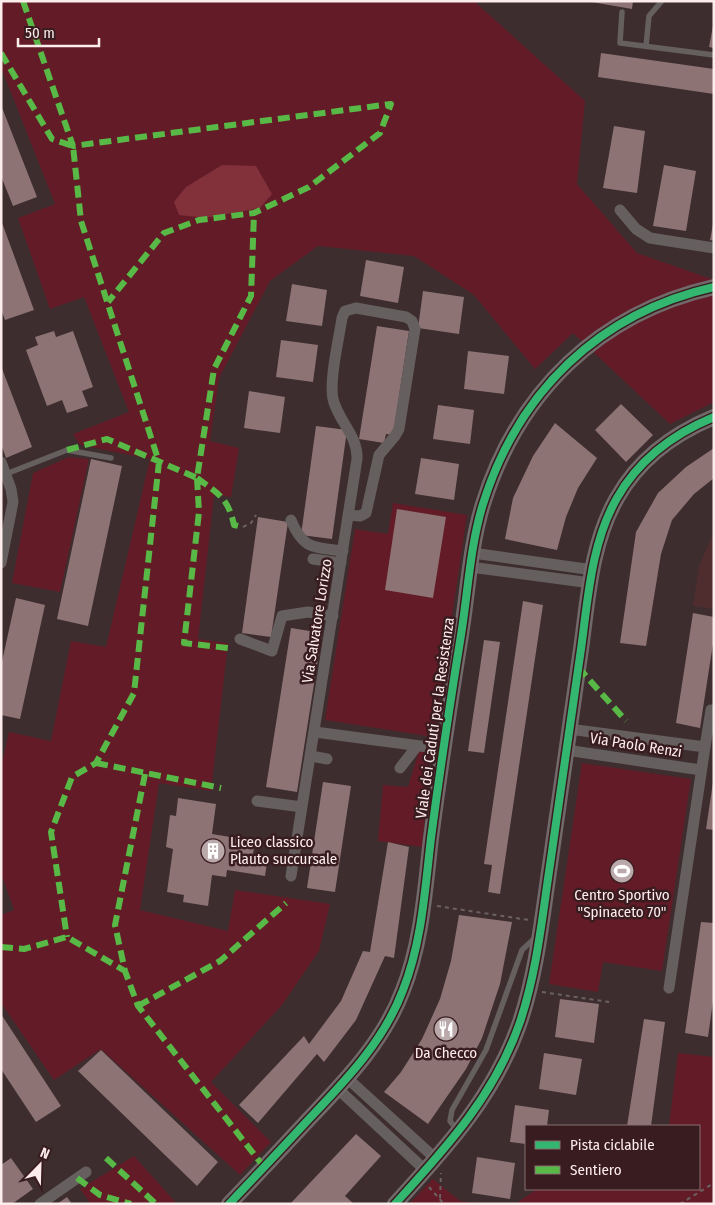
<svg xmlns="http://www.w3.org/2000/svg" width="715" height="1205" font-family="'Fira Sans Condensed',sans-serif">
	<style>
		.built { fill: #4f2d2f }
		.green { fill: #631c27 }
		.forest { fill: #82313b }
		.building { fill: #8d7374 }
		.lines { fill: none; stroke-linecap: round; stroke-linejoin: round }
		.path { stroke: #6a6262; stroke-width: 2; stroke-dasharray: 4 4; stroke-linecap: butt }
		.lane { stroke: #665f5f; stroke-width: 5.5 }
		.street { stroke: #665f5f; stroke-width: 11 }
		.secondary { stroke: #72696a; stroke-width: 16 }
		.quiet { stroke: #58b947; stroke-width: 6; stroke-dasharray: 12 6; stroke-linecap: butt }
		.cycleway-casing { stroke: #391c1f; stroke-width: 11 }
		.cycleway { stroke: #33b770; stroke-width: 8 }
		.labels { text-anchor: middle; stroke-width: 5; stroke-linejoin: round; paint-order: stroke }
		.street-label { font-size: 15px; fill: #fdecec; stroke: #391c1f }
		.poi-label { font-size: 15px; fill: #fdecec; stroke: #391c1f }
	</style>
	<rect width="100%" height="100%" fill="#3d2d2e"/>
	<path class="built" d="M714,532V609L693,606L699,566Z"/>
	<path class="green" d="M1,1H474L585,101L577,184L637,253L714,280V402L670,424L573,333L535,369L474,295L414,256L318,246L270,281L219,378L210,441L239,448L231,497L214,495L198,639L228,643L211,791L159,783L140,910L228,931L235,890L330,904L319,951L282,1005L211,1082L271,1142L240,1175L101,1049L54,1080L1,1003V915L14,910L1,873V768L9,732L51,741L71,641L106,647L150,459L80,445L73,434L129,412L84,297L50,309L18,218L55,204L1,67Z
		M69,457L89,459L60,592L12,583L33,473Z
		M393,503L467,515L434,737L325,720L355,529L388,534Z
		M419,751L431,753L422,847L378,841L383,785L408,787Z
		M582,763L691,779L662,971L603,962L598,992L549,984Z
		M678,1053L714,1057V1204H515L537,1189H699V1126H669Z
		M134,1156L177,1204H91L80,1189Z
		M433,1179L460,1201L485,1204H409Z"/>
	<path class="forest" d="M222,165L256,166L272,194L260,208L205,218L179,215L174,202L186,187Z"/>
	<path class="building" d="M586,1H633L632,9Z
		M713,26H714V48L709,47Z
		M601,53L714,69V94L598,77Z
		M1,105L37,197L13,206L1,176Z
		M614,126L645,131L637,193L603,188Z
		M664,165L696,171L686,231L653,226Z
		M1,220L34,310L5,320L1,309Z
		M713,224H714V241L710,240Z
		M366,260L404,267L398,303L360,296Z
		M292,284L327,290L322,326L286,321Z
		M423,291L464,297L459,334L418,328Z
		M377,326L409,331L393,435L386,434L384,443L359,439Z
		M54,331L56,337L73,331L93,387L82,391L88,406L67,413L62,400L47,406L26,350L38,345L35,337Z
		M281,340L318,345L313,382L276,377Z
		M468,351L509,356L504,394L464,389Z
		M1,366L32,447L6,458L1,444Z
		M249,391L285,397L280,433L244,428Z
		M621,404L653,435L626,462L595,430Z
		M438,405L474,410L470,444L433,439Z
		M555,423L597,458L578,488L566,517L557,550L505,539L513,498L533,456Z
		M316,426L347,430L332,539L301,535Z
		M714,448V478L694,494L672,520L661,554L646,646L620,643L636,532L658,493L686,467Z
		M421,458L459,464L454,500L415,494Z
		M91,459L122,466L88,626L57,619Z
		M397,509L446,517L433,598L385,590Z
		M258,517L288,522L271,637L242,633Z
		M16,598L45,605L20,719L1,715V666Z
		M523,601L543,605L500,894L488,892L492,865L484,864Z
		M693,613L714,617V637L700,728L676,723Z
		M291,628L322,633L297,792L266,787Z
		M484,640L500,642L484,753L468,751Z
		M323,782L351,786L335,892L307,888Z
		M713,782H714V830L706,829Z
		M178,798L216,804L212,834L255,841L253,854L268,856L265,876L227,870L226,877L212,875L208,906L183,902L184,895L167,892L173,849L166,847L170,815L176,816Z
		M388,842L409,847L394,958L385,956L356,1020L324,1062L317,1054L258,1123L239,1105L304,1036L309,1044L341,1001L363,951L370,952Z
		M459,915L512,922L500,984L482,1038L466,1069L428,1124L384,1092L401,1072L422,1039L440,999L451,961Z
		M701,922L714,923V994L708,1037L685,1033Z
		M560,999L599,1004L594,1043L555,1037Z
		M1,1014L61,1106L36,1122L1,1069Z
		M644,1019L665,1022L651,1126H627Z
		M101,1050L218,1162L197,1186L78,1071Z
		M544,1053L582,1059L576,1095L539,1089Z
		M515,1105L549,1110L547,1126H526V1144L510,1142Z
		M356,1134L381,1156L345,1196L354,1204H290Z
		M477,1157L515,1163L510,1199L472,1193Z
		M11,1158L33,1189L12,1204H1V1165Z
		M67,1197L72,1204H57Z"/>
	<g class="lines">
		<path class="path" d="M243,527L251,523L256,515
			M437,906L529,920
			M542,992L609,1002
			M429,1187L444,1204
			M440,1198L441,1173
			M680,1204L714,1183"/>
		<path class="lane" d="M622,12L620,43L714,55
			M646,46L649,16L661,2
			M6,474L67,450L111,458
			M457,1130L450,1121L452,1110L486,1050L522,950L537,936"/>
		<path class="street" d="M620,210L636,229L650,238L714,248
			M1,462L11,489L13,502L1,563
			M291,520C303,550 314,547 343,551
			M473,553L593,570
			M313,559L341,563
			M470,567L591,583
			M240,639L272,651L282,616L308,612L333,616
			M569,729L705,747
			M315,732L443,749
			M566,750L701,770
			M311,756L327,759
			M400,768L417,746
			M257,801L302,807
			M291,876L357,459C358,435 338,421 333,399C329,380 339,338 342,318L345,311L356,308L406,317L412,321L415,329L399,429L395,436L379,455L366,513L360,516L348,515
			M669,988L705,747L711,710H714
			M347,1078L436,1159
			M338,1089L425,1170
			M40,1204L86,1172"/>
		<path class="secondary" d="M229,1204C256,1176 283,1147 309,1119C346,1080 384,1041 403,990C422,942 425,889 431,838C440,770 450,703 461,635C468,592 470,546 483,504C518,392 599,313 714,287
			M395,1204C446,1148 495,1095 520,1022C537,971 542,918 550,865C560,793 570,721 581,649C588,599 591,543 617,498C639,459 673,434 714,417"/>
		<path class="quiet" d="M23,1L73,146L391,104L380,133L309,187L254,213L199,220L164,233L108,302
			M1,53L52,139L73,146L81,221L159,462L134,693L96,763L72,777L51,832L67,937
			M67,450L107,439L197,478L214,369L251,296L254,213
			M197,478L199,512L184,643L228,648
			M197,478C219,494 228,498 234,525L243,527
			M578,667L626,721
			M96,763L221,788
			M145,774L115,925L125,971L138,1006L264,1167
			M1,947L24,949L67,937L125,971
			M138,1006L220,961L286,903
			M106,1158L156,1204
			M77,1178L100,1195L131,1204"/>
		<defs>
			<path id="cycleway" d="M229,1204C256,1176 283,1147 309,1119C346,1080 384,1041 403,990C422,942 425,889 431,838C440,770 450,703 461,635C468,592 470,546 483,504C518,392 599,313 714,287
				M395,1204C446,1148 495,1095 520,1022C537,971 542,918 550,865C560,793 570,721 581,649C588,599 591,543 617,498C639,459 673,434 714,417"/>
		</defs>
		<use href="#cycleway" class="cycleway-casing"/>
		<use href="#cycleway" class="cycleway"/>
	</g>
	<defs>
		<symbol id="building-disc" viewBox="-11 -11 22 22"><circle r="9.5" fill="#baa9aa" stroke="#391c1f"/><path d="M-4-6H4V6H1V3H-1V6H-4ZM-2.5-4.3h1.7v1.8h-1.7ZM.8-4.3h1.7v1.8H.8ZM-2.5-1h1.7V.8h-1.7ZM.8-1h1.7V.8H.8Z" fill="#fff"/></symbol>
		<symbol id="stadium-disc" viewBox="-11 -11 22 22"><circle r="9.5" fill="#baa9aa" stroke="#391c1f"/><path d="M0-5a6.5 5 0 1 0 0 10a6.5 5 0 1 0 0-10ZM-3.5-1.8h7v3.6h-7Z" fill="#fff"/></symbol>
		<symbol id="restaurant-disc" viewBox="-11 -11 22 22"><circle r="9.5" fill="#baa9aa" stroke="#391c1f"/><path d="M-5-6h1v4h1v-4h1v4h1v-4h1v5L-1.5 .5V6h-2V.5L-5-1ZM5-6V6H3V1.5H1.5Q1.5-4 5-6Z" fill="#fff"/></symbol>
	</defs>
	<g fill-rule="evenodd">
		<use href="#building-disc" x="199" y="837" width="28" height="28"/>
		<use href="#stadium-disc" x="608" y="857" width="28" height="28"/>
		<use href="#restaurant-disc" x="432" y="1015" width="28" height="28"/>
	</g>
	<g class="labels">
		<g class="street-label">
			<text transform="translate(317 621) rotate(-81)" y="5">Via Salvatore Lorizzo</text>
			<text transform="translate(435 718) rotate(-82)" y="5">Viale dei Caduti per la Resistenza</text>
			<text transform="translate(636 745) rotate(9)" y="5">Via Paolo Renzi</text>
		</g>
		<g class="poi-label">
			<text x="230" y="847" text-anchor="start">Liceo classico<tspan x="230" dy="17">Plauto succursale</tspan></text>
			<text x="622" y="900">Centro Sportivo<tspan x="622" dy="17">"Spinaceto 70"</tspan></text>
			<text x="446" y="1058">Da Checco</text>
		</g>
	</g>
	<rect width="715" height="1205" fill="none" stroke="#fdecec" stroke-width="5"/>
	<rect x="525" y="1125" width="175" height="65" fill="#391c1f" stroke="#876f71"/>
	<rect x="535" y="1141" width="25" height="8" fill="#33b770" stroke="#876f71"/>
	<text x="570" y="1150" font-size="15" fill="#fdecec">Pista ciclabile</text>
	<rect x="535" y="1166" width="25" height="8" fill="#58b947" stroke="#876f71"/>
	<text x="570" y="1175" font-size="15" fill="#fdecec">Sentiero</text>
	<g transform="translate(40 1165) rotate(23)" stroke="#391c1f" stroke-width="4" paint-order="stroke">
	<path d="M0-4L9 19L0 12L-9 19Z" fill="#fdecec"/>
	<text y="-8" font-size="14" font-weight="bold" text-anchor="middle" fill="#fdecec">N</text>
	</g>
	<path d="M18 38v8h81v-8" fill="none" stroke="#fdecec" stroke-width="2.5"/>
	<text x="25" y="38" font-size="15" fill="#fdecec" stroke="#391c1f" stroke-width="4" paint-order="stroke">50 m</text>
</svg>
